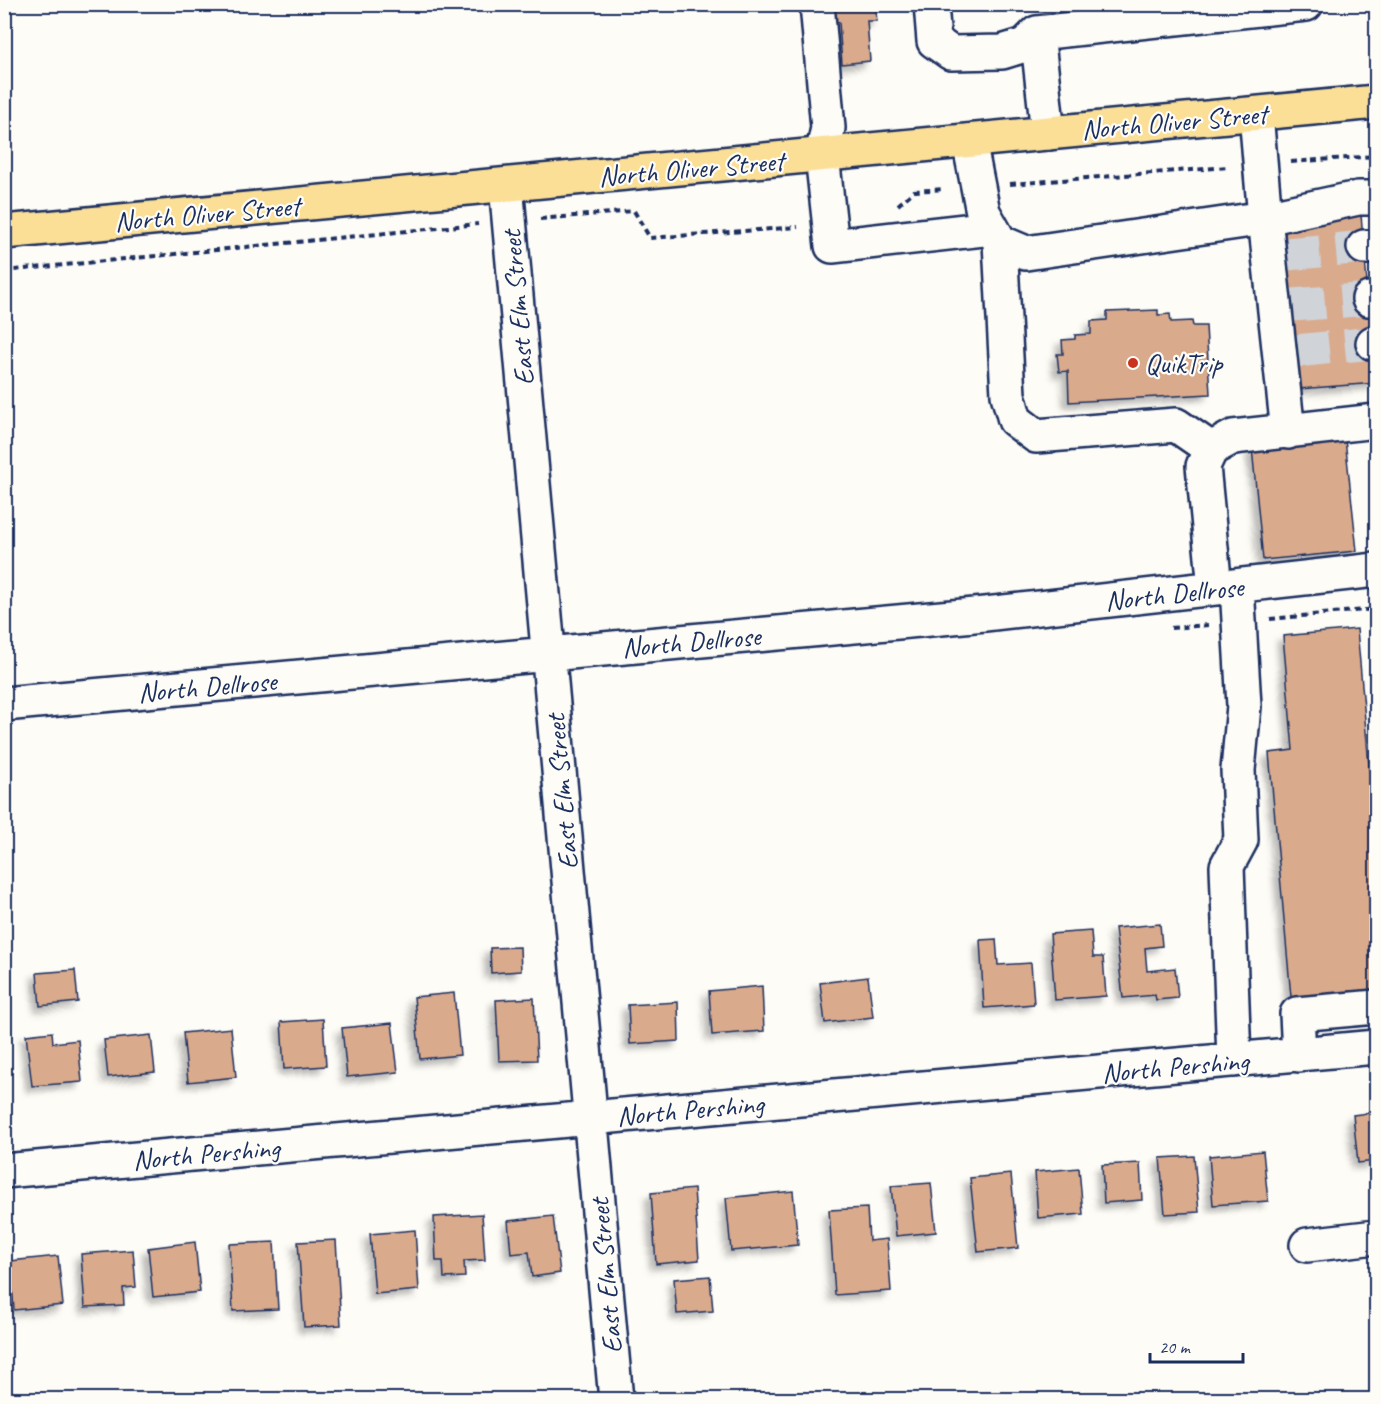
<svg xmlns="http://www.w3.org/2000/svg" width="1381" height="1404" font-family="Caveat,sans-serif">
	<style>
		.building { fill: #daaa8c; stroke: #1b2f5e; stroke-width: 1.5; filter: url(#shadow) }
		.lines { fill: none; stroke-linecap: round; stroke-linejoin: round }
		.minor-tunnel { stroke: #d0d3d8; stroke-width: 33; stroke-dasharray: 33 16; stroke-linecap: butt }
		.minor-casing { stroke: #1b2f5e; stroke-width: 38 }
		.major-casing { stroke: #1b2f5e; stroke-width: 38 }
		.path { stroke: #1b2f5e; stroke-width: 4; stroke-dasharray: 6 4.5; stroke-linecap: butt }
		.minor { stroke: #fdfcf7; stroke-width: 33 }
		.major { stroke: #fbdf96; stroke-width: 33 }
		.poi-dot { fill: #c8321e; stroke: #fdfcf7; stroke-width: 2 }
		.labels { text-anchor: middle; stroke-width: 4.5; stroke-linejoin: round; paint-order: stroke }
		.street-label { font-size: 28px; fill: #1b2f5e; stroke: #fdfcf7 }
		.poi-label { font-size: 28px; fill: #1b2f5e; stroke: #fdfcf7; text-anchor: start }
	</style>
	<defs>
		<filter id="shadow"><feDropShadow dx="-5.5" dy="5.5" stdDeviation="3" flood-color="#0004"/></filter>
	</defs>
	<rect width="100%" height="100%" fill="#fdfcf7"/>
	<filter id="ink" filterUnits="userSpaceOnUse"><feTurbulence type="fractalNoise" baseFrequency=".0167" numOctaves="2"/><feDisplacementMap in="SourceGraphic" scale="12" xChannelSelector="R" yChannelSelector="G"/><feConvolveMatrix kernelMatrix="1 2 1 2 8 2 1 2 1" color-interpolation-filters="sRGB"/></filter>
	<g filter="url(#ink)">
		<path class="building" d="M831,4H875L877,21H867L870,61L842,64L839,22L832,23Z
			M1361,215L1376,383L1299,389L1284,222Z
			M1158,310V315L1170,314L1171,322L1192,321L1193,326H1206L1210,394L1069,402L1068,371L1059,372L1057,354H1063L1062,340L1075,339V335L1091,334V321L1107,320V312Z
			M1345,439L1357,551L1263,560L1252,448Z
			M1357,629L1376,844V989L1291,997L1269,753L1293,750L1283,636Z
			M1160,924L1162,946L1145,948L1147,971L1175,968L1178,998L1156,1000L1155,995L1123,998L1115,928Z
			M1091,931L1093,957H1103L1106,996L1055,1000L1050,934Z
			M996,939L998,965L1031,963L1034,1004L984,1008L980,940Z
			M520,947L521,971L491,973L490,948Z
			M75,970L78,1002L40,1006L37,973Z
			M868,977L873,1017L825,1023L820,983Z
			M762,986L764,1031L712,1035L709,991Z
			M454,993L460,1055L420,1059L414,997Z
			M534,998L537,1060L499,1061L496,1000Z
			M678,1002L679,1041L630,1044L628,1005Z
			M323,1019L326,1066L284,1069L281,1022Z
			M392,1023L398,1072L347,1077L342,1028Z
			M231,1028L236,1077L188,1082L183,1033Z
			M52,1032L53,1043L78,1040L82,1082L32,1086L26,1035Z
			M151,1035L155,1072L108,1077L104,1040Z
			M1376,1112V1161L1358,1163L1353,1115Z
			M1263,1151L1268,1201L1213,1205L1209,1156Z
			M1194,1156L1199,1212L1165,1214L1160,1158Z
			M1140,1163L1142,1200L1104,1203L1102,1165Z
			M1079,1168L1083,1214L1038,1218L1035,1172Z
			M1011,1174L1018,1248L978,1252L970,1178Z
			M931,1183L936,1232L896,1236L891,1186Z
			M694,1189L699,1260L656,1264L651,1193Z
			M793,1191L798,1245L731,1251L726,1198Z
			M867,1208L869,1241L887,1239L891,1291L835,1295L829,1210Z
			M482,1214L485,1260L464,1261L465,1277L444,1278L443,1261H436L434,1217Z
			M553,1216L560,1273L532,1277L529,1252L511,1254L508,1221Z
			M415,1230L419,1290L375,1294L370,1234Z
			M336,1240L341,1325L304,1327L298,1242Z
			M195,1242L200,1292L153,1297L148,1248Z
			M274,1242L278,1309L233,1311L229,1244Z
			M133,1250L136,1287L123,1288L124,1305L85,1307L81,1254Z
			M58,1256L63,1305L14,1310L10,1261Z
			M710,1276L713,1311L677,1314L674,1279Z"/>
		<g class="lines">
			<path class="minor-tunnel" d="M1287,254L1364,247
				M1292,305L1369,299
				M1296,351L1373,343"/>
			<defs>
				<path id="minor" d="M817,4L828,128L822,155L832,246L992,228
					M931,4L934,41L951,53L1002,52L1025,45L1037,33
					M1256,114L1265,218L1358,198H1376
					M1048,133L1037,33L1306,4
					M969,141L983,212L1000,242L1026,253L1265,218L1288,432
					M506,185L616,1400
					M1000,242L1008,395L1015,420L1036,436L1176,425L1211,449
					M1364,247H1376
					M1369,299L1376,298
					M1373,343H1376
					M1215,588L1203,466L1211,449L1233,437L1376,421
					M4,704L985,614L1376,570
					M1299,1055L1297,1014L1376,1007
					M1234,1060L1227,866L1241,840L1238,770L1244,706L1237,586
					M4,1171L1376,1047
					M1307,1245L1376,1237"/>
				<path id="major" d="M4,232L1376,102"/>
			</defs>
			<use href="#minor" class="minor-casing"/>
			<use href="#major" class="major-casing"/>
			<path class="path" d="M1291,162L1376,156
				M1010,184L1229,167
				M898,205L914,191L945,189
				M540,219L634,211L650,238L798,227
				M4,271L478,224
				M1270,619L1376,609
				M1171,628L1208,625"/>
			<use href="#minor" class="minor"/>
			<use href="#major" class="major"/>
		</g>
	</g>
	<circle class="poi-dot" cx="1133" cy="363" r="6"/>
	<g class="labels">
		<g class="street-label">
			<text transform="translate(1174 121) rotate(-5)" y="10">North Oliver Street</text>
			<text transform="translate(691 168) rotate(-5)" y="10">North Oliver Street</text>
			<text transform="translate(207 213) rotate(-5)" y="10">North Oliver Street</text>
			<text transform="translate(517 308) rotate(-95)" y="10">East Elm Street</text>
			<text transform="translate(1174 593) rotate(-6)" y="10">North Dellrose</text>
			<text transform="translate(691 641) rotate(-5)" y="10">North Dellrose</text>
			<text transform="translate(207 686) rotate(-5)" y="10">North Dellrose</text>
			<text transform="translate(561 792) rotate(-95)" y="10">East Elm Street</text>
			<text transform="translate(1175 1066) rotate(-5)" y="10">North Pershing</text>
			<text transform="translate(690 1109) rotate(-5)" y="10">North Pershing</text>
			<text transform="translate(206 1153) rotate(-5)" y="10">North Pershing</text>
			<text transform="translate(605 1276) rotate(-95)" y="10">East Elm Street</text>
		</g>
		<g class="poi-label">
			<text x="1145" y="373">QuikTrip</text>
		</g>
	</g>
	<rect width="1381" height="1404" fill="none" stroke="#fdfcf7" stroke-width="24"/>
	<rect x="12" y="12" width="1357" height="1380" fill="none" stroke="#1b2f5e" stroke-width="2" filter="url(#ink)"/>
	<path d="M1150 1353v9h93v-9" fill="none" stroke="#1b2f5e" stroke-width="3"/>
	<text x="1159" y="1353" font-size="18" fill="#1b2f5e" stroke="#fdfcf7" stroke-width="4.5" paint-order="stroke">20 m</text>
</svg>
